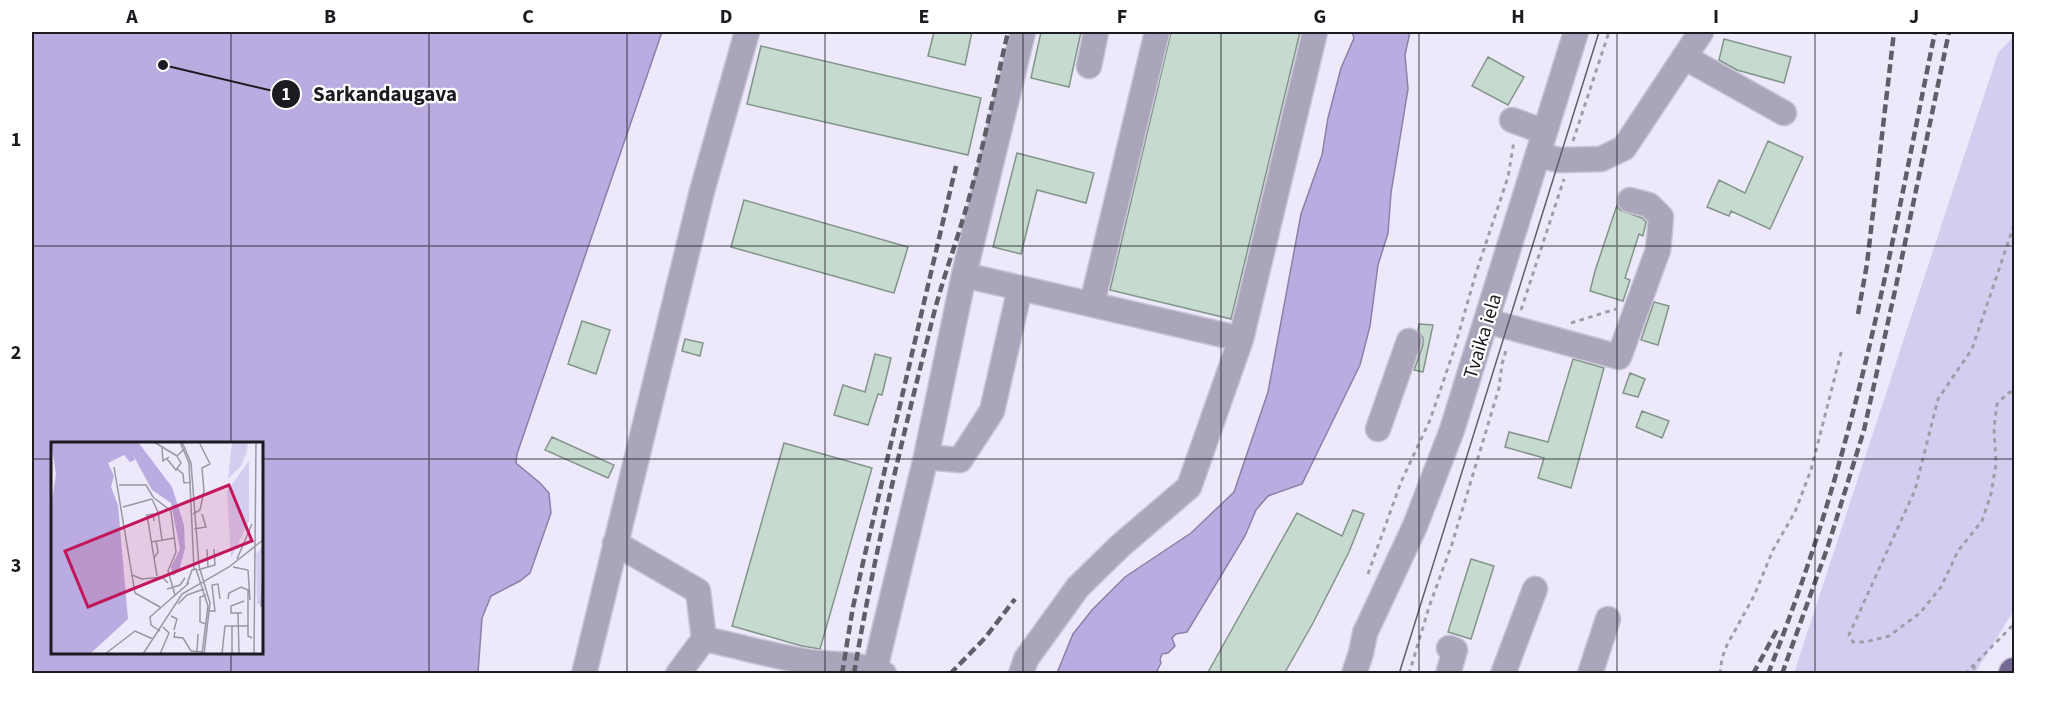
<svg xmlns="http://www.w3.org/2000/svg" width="2046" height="705" font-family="'Source Sans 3',sans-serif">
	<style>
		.green { fill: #d5cdef }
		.water { fill: #baace0; stroke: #8b80a7; stroke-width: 1.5; fill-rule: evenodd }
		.building { fill: #c7dad0; stroke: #83958b; stroke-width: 1.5 }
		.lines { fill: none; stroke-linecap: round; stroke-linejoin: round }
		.minor-casing { stroke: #c7c4d4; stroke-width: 27 }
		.major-casing { stroke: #c7c4d4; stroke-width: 33 }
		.path { stroke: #a09dab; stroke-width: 3; stroke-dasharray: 4.5 4.5; stroke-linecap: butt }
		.minor { stroke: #aba5bc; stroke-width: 24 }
		.major { stroke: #756992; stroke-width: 30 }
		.tram { stroke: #605e68; stroke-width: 1.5 }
		.rail { stroke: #605e68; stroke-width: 4.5; stroke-dasharray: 9 4.5; stroke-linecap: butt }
		.grid { fill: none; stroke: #1c1b21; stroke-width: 1.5; stroke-opacity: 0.55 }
		.labels { text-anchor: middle; stroke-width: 4.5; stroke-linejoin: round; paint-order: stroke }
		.street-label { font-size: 20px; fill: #1c1b21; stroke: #fff }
		.inset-road { fill: none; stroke: #9997a4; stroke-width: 1.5 }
		.view { fill: #c2185b; fill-opacity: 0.15; stroke: #c2185b; stroke-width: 3 }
		.inset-edge { fill: none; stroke: #1c1b21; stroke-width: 3 }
		.leader { fill: none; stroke: #1c1b21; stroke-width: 2 }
		.callout-dot { fill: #1c1b21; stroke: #fff; stroke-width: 2 }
		.mark-label { font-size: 18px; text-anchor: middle; font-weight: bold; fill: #fff }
		.callout-label { font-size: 21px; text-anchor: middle; font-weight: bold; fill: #1c1b21; stroke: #fff; stroke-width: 4.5; stroke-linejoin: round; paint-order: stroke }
		.neatline { fill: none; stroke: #1c1b21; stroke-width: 2 }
		.grid-label { font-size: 20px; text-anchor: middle; font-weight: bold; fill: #1c1b21 }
	</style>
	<rect width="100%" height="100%" fill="#ede9fb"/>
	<path class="green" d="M2014,36V610L1975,673H1794L1998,53Z"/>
	<path class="water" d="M32,32H662L517,454L516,463L540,483L549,493L551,513L530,573L520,581L491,596L482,618L478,673H32ZM52,444H261V652H52Z
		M1352,32H1410L1405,55L1408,89L1391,193L1388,233L1378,265L1370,326L1360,365L1302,484L1268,496L1256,510L1245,536L1187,632L1176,634L1172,638L1175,646L1168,653L1162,654L1160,659L1161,663L1156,673H1057L1073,634L1092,610L1125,577L1191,533L1234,492L1268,392L1301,214L1322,155L1328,118L1341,68L1354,38Z"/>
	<path class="building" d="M934,32H972L965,65L928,56Z
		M1041,32H1081L1069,87L1031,78Z
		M1171,32H1300L1231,319L1110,290Z
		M1724,39L1791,57L1784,83L1737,70L1719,60Z
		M761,46L981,98L968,155L747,104Z
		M1488,57L1524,77L1508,105L1472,86Z
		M1768,141L1803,157L1770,229L1731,211L1729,216L1707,207L1719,180L1745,193Z
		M1017,153L1094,173L1086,203L1037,190L1021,254L993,247Z
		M744,200L908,247L894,293L731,247Z
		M1617,205L1620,210L1642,218L1646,222L1643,236L1639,234L1625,278L1630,280L1623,301L1590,291L1595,271Z
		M1654,302L1669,306L1658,345L1641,340Z
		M582,321L610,330L596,374L568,364Z
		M1419,324L1433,325L1423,372L1414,370L1423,345V338L1418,331Z
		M685,339L703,343L700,356L682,351Z
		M875,354L891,358L882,395L878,394L868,425L834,415L843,385L865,392Z
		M1573,359L1604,368L1571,488L1538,478L1544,458L1505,447L1509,432L1548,442Z
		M1630,373L1645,379L1638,397L1623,393Z
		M1642,411L1669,421L1662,438L1636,427Z
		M552,437L614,465L608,478L545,450Z
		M784,443L872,468L820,649L802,646L732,626Z
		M1353,510L1364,514L1349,552L1313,623L1284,674H1207L1297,513L1342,536Z
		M1471,559L1494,566L1471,639L1448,632Z"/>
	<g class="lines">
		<defs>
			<path id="minor" d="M1684,57L1784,113
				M1089,66L1096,32
				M1512,120L1545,132
				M1538,155L1559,160L1601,159L1624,148L1701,32
				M964,275L1241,339
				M1092,304L1157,32
				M1487,321L1619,357L1658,250L1661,217L1649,205L1630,200
				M1378,429L1409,341
				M926,457L960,460L992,411L1020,288
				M615,543L698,591L704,639L678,674
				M704,639C739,646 775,657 810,662C836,665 860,663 884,674
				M875,669L926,457L964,275L1023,32
				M584,674L702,191L747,32
				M1021,674L1026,659L1078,587L1120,546L1189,487L1241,339L1315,32
				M1354,674L1361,653L1365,633L1415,526L1452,430L1576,32
				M1448,674L1455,650L1449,648
				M1503,674L1535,589
				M1590,674L1608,619"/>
			<path id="major" d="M2014,674V673"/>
		</defs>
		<use href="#minor" class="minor-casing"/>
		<use href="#major" class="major-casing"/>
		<path class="path" d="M1573,141L1609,32
			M2014,225L1972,349L1938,399L1915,490L1849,635L1853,642H1866L1889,636L1920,613L1941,587L1958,551L1982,521L1991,494L1996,464L1994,428L1997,404L2008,393L2014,391
			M1521,310L1564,179
			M1571,323L1616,309
			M1368,574L1401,482L1430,420L1454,350L1476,273L1508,177L1514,141
			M1974,665V674
			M1409,674L1429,607L1452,544L1499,388L1502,364L1507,347
			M1720,674L1722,658L1727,645L1754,596L1773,550L1795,512L1811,470L1842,349
			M1965,674L2014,624"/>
		<use href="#minor" class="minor"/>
		<use href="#major" class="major"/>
		<path class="tram" d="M1399,674L1599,32"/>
		<path class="rail" d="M1858,314L1867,264L1894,32
			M842,674L853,607L862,567L956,166
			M854,674C874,553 904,432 934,313C945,271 961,230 972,187C986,136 996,83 1008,32
			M950,674L985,638L1015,599
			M1753,674L1778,628
			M1768,674C1800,593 1827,511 1849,427C1884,297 1908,163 1935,32
			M1782,674L1828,546L1864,430L1896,286L1949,32"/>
	</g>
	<path class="grid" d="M231,32V444M429,32V674M627,32V674M825,32V674M1023,32V674M1221,32V674M1419,32V674M1617,32V674M1815,32V674M32,246H2014M32,459H52M261,459H2014M231,652V674"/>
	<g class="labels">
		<g class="street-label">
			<text transform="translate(1482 336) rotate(-73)" y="7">Tvaika iela</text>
		</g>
	</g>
	<g transform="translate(51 442)">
		<rect width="212" height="212" fill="#ede9fb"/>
		<path d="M181,0H197L196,9L190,24L177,37ZM198,19V79L180,116L176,49ZM211,105V160L206,163L205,112Z" fill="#d5cdef"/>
		<path d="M0,0H87L121,45L133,83L134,106L128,129L122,134L120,125L129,107L120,61L101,48L81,11L84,18L79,20L73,13L57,21L63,34L60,45L67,63L77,177L40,211H0V65L5,32Z" fill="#baace0"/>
		<path class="inset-road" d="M103,0L126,14L133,7M129,0L138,21L143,127M131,0L140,21L148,124L159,161L153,212M111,6L112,19L118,15M116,17L125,28L130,21L126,14M63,25L84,151L109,165M126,27L132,32L133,41L140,40M68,43H95L102,55L120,69L125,110L117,129L124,153M101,57L107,70L111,98M72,65L101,57M142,72L149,68L153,49L151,26L159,22L149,2M103,79L102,72L96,73L106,134M143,87L155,85L151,72M100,100L124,96M103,116L107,110L105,99M186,117L201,82M157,125L164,123L163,107M182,125L197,128L199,158M147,128L157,125L156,107M81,133L91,137L111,135L117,141M136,142L141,128L145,127L157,164L151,212M116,147L129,143L134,136M155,153L149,155V180L155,182M177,157L178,151L190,145L197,148V194L201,196M127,162L136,153L153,147M210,165L212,136M157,169H164L161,143L167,142L169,157M187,171L188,212M191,171H180V164L193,159M120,174L126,177L123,188M181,184V212M109,189L100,183L99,175L138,141M124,190L123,195L132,196L140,209L152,210M146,210L147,192M54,212L84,189L102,197M92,212L131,152L178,125L212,98M109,212L118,191L112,185M171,212L174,184H197M203,212L205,0"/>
		<path class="view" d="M178,43L201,99L37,165L14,109Z"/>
		<rect width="212" height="212" class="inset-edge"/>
	</g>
	<path class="leader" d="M163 65L286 94"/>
	<g class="callout-dot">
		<circle cx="163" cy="65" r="6"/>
		<circle cx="286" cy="94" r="15"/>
	</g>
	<g class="mark-label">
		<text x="286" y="100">1</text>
	</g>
	<g class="callout-label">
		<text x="385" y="101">Sarkandaugava</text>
	</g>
	<rect width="2046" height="705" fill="none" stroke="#ffffff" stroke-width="66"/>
	<rect x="33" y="33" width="1980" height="639" class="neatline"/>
	<g class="grid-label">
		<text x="132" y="23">A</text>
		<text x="330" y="23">B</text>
		<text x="528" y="23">C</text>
		<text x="726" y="23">D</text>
		<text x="924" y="23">E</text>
		<text x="1122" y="23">F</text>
		<text x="1320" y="23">G</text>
		<text x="1518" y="23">H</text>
		<text x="1716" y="23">I</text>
		<text x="1914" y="23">J</text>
		<text x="16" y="146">1</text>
		<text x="16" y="359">2</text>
		<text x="16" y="572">3</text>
	</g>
</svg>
